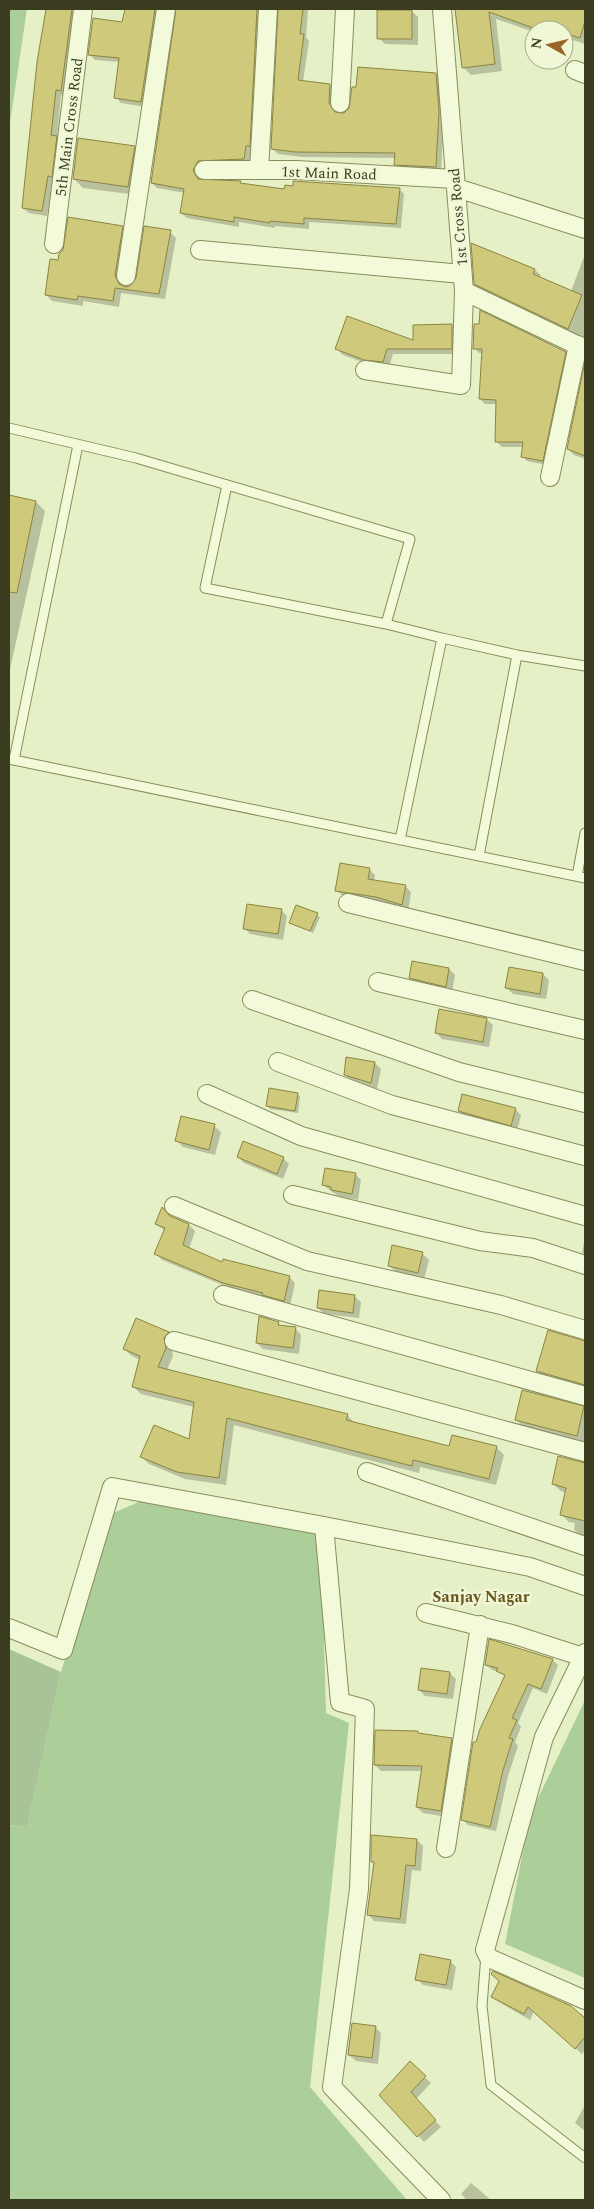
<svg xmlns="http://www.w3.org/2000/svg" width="594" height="2209" font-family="Spectral,serif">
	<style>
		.green { fill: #acce99 }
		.cemetery { fill: #a8c398 }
		.shadow { fill: #0003 }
		.building { fill: #cec97b; stroke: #8b8540 }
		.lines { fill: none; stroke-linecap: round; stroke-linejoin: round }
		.service-casing { stroke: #898c5b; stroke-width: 11 }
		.minor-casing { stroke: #898c5b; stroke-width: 20 }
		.service { stroke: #f3fada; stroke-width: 9 }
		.minor { stroke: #f3fada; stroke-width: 18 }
		.labels { text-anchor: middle; stroke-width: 5; stroke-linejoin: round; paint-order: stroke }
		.street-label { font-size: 15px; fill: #3b3b1f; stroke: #eff7d6 }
		.neighbourhood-label { font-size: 16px; font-weight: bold; fill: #69551d; stroke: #eff7d6 }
	</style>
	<rect width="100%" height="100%" fill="#e6f0c6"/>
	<path class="green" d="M9,9H27L9,130Z
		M141,1501L321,1533L326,1713L349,1723L310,2087L407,2200H9V1825L27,1827L61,1672L111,1514Z
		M585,1700V1978L505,1944L530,1815Z"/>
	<path class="cemetery" d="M9,1649L61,1672L27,1827L9,1825Z"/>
	<path class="shadow" d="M47,9H80L66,96L61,95L57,137L61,142L57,181H53L47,216L29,213L23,208L39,62Z
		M125,9H164L146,107L121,103L116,97L120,62L95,60L89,54L124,24Z
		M178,9H264L255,151L251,150L249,164L198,175L199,180L240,182L243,185L286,191L399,189L404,194L401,228L309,222V229L275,226V228L239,222V227L187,218L181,213L185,193L157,188L152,183Z
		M280,9H308L306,37L309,41L303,82L330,86L335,91V113L340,115L436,75L441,80L444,117L441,172L401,170L396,164V158L302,157L278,154L272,148Z
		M457,9H585V44L564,37V30H534V32L496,19L502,71L471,75L463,67Z
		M412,11L418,17V45L385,44L379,38Z
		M134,147L143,156L137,195L83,188L74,179Z
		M122,227L128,233L121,282L123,287H131L170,232L176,238L165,299L121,293L119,307L83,301V306L52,301L46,295L59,262Z
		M472,245L535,270L541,275L539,278L571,291L585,254V339L481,290L475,284Z
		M452,326L458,332L457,354H393L389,367L371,365L343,355L337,349L414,342Z
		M474,348L565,353L570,358L547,465L527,461L522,456L524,447H502L497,442V404H485L480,399L483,353H479Z
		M585,368V459L574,455L568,449Z
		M9,497L36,502L45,511L9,674Z
		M369,869L375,875L374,881L405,886L411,892L408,911L343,896L336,890Z
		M281,910L287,916L283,940L250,934L244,928Z
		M317,915L320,917L313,933L290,923Z
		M413,963L449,969L455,975L452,992L416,984L410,978Z
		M543,974L549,980L546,999L513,994L507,988Z
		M486,1019L493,1025L489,1047L442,1039L436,1033Z
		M375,1063L381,1069L377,1089L351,1081L345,1075Z
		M298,1094L300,1097L298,1113L270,1109L267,1106Z
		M515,1109L521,1115L517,1131L465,1117L459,1111Z
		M214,1126L221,1132L215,1155L183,1147L177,1141Z
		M238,1157L283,1158L289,1164L283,1179L244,1163Z
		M355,1174L361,1180L358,1200L338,1196L323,1185Z
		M170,1217L189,1225L195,1231L189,1249L223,1264L289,1277L295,1283L290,1306L270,1301L267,1298L230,1288L162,1260L156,1254L165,1231L156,1224Z
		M585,1238V1255L582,1252Z
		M423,1254L429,1260L424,1279L395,1271L389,1265Z
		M354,1296L361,1302L359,1318L324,1314L318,1308Z
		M137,1319L169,1333L176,1340L171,1346L173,1356L167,1370L347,1415L354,1422L450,1448L496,1447L504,1455L496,1485L420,1467L419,1473L234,1425L226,1485L185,1479L149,1464L142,1457L190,1440L194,1407L141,1394L133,1386L140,1360L132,1356L124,1349Z
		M278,1323L282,1327L295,1328L301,1335L299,1354L263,1349L257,1343Z
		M549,1332L585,1343V1390L545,1379L537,1371Z
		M582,1407H585V1446L524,1427L516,1420Z
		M559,1457L585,1463V1539L574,1530L575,1523L569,1522L561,1514L566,1493L561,1491L553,1484Z
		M553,1660L558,1665L547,1694L533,1688L518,1723L521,1727L515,1742L518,1746L508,1776L496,1831L468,1825L462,1819L477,1744L506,1677L499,1672L492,1670L486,1664Z
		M450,1673L456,1679L453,1699L425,1696L419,1690Z
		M417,1732L420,1735L451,1740L457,1746L447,1817L423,1813L417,1807L423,1771H381L375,1765Z
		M417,1840L423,1846L421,1871L412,1870L406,1924L374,1921L368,1914L375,1864L372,1861Z
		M450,1961L456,1967L452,1990L423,1985L417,1979Z
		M501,1982L571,2007L585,2019V2050L582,2054L534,2011L530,2020L499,2002L493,1996Z
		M375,2027L381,2033L378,2064L356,2061L349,2055Z
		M410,2063L431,2083L416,2099L441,2127L424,2142L380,2095Z
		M585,2105V2131L575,2123Z
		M471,2183L491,2200H467L461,2194Z"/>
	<path class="building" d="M46,9H72L61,91L56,90L51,135L57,136L52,177L48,176L42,211L22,208L37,62Z
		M125,9H155L141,102L114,98L119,58L88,55L93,18L122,22Z
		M176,9H257L250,146H246L244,159L198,161L193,170L198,179L241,181L240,183L284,189L285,185L293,186V181L400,188L396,224L304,218V224L270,221V223L234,217V222L180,213L184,189L151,183Z
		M278,9H303L300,34H304L298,80L330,84L329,103L335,112L344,113L349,108L352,87H356L358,67L436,73L439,111L436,167L394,165L395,153L295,152L271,149Z
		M455,9H585V21L580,38L564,33V30H556L538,24L536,29L489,12L495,64L462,68Z
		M377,10H412V39H377Z
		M78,138L135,146L128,187L73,179Z
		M68,217L123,226L115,275L119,284L125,287L130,286L136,278L144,226L171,230L159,294L115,288L113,301L78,296L77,300L45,295L50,259L58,260L59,254L63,250Z
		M471,243L535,269L533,274L582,295L568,329L474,284Z
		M480,310L566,352L543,461L521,457L523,442H495L496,400L479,399L482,349H473L474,324H479Z
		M347,316L413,340V325L452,324V349H387L383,362L364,360L335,349Z
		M584,366H585V456L567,449Z
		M9,495L36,501L17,593L9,592Z
		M340,863L370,868L368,879L406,885L402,905L376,897L335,891Z
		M247,904L282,909L278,934L243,929Z
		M296,905L318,913L310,931L289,923Z
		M412,961L449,968L446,987L409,978Z
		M509,967L543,973L540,994L505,988Z
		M439,1009L487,1018L483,1042L435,1033Z
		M346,1057L375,1062L371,1083L344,1075Z
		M269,1088L298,1093L295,1111L266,1106Z
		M462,1094L516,1108L511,1126L458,1111Z
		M181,1116L215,1124L209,1150L175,1141Z
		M243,1141L284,1157L277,1174L237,1157Z
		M325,1168L356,1173L352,1194L331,1190V1187L322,1185Z
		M162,1207L170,1216L189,1224L183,1245L222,1262L223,1259L290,1276L284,1301L262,1295L263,1293L223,1283L154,1254L165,1228L155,1224Z
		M392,1245L423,1252L418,1273L388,1266Z
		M319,1290L355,1295L353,1313L317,1308Z
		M259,1316L279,1322L278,1325L296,1327L293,1348L256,1343Z
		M136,1318L169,1332L164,1338L166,1348L158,1367L348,1414L346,1420L449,1446L452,1435L497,1446L489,1479L413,1460L412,1466L227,1418L219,1478L177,1472L140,1457L154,1425L189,1439L194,1402L132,1387L140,1356L123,1349Z
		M548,1330L585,1341V1385L536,1371Z
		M522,1390L584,1406L577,1436L515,1420Z
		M558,1456L585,1463V1521L560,1515L566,1488L552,1484Z
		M489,1639L553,1659L541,1689L528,1684L512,1718L517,1720L509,1738L513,1739L503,1770L490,1827L461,1820L473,1742H476L480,1729L505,1675L496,1671L498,1668L485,1665Z
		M421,1668L450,1672L447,1694L418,1690Z
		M375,1730L418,1731V1733L452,1738L441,1811L416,1807L422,1766L374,1765Z
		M371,1835L417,1839L415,1866L406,1865L400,1919L367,1915L374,1862H371Z
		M420,1954L451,1960L446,1985L415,1980Z
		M493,1971L571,2006L585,2018V2037L575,2049L528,2007L524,2014L491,1997L499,1981L491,1974Z
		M352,2023L376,2026L372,2058L348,2055Z
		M410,2061L426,2076L411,2092L436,2120L417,2137L379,2095Z"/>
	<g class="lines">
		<defs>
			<path id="service" d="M9,428L136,458L410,539L386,624L442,638L400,840
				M227,485L205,588L386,624
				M442,638L517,655
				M9,759L585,878
				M14,760L78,445
				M479,856L517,655L585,666
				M577,876L585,833
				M486,1955L482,2006L491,2085L585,2158"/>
			<path id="minor" d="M442,9L464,291L585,349
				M575,70L585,74
				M340,103L345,9
				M204,170H296L455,179
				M259,170L268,9
				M457,188L585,229
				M54,244L83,9
				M200,250L462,274
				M126,276L166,9
				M365,370L461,385L464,291
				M550,477L578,345
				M348,903L585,961
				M378,982L585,1030
				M252,1000L459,1072L585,1103
				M278,1062L392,1105L585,1156
				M207,1094L301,1136L585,1216
				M293,1195L480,1241L533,1248L585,1265
				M174,1206L307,1261L501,1305L585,1330
				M223,1295L585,1396
				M174,1341L585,1452
				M367,1472L585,1546
				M324,1526L530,1567L585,1586
				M426,1613L512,1634L583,1657
				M9,1628L63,1650L112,1487L324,1526L340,1702L365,1709L359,1889L332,2087L441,2200
				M585,1653L544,1737L485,1950L489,1958L585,2000
				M446,1848L480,1625"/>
		</defs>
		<use href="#service" class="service-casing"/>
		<use href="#minor" class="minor-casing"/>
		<use href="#service" class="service"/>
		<use href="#minor" class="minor"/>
	</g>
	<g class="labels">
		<g class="street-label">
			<text transform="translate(69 127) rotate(-83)" y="5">5th Main Cross Road</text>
			<text transform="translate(329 173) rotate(2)" y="5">1st Main Road</text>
			<text transform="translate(458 217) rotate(-95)" y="5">1st Cross Road</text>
		</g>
		<g class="neighbourhood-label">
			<text x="481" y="1602">Sanjay Nagar</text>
		</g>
	</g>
	<rect width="594" height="2209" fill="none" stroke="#3b3b1f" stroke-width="20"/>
	<g transform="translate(549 45) rotate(278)"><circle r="24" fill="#eff7d6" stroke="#a7ac8d"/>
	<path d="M0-4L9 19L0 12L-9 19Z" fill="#9c6429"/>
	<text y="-8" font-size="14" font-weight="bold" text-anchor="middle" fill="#3b3b1f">N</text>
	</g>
</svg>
